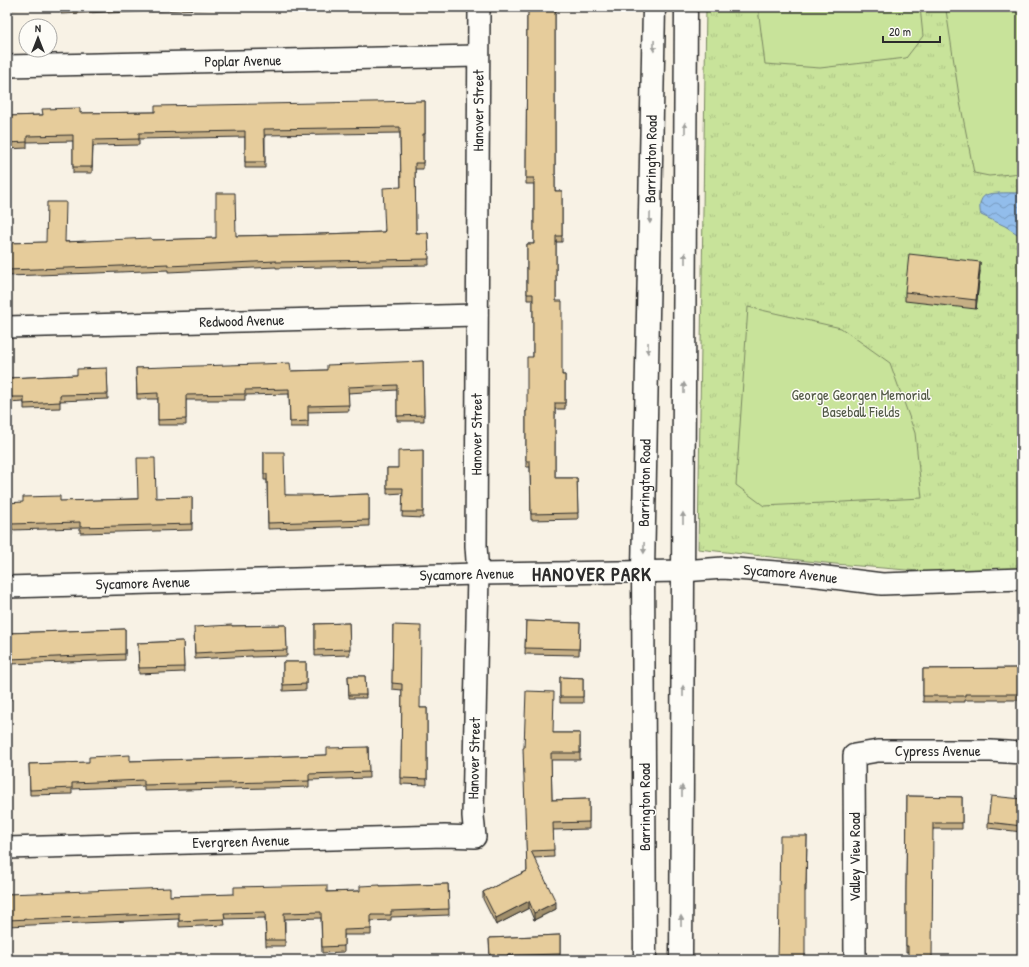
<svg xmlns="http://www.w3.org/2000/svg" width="1029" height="967" font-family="'Patrick Hand',sans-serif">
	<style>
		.park { fill: url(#park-tufts); stroke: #7a8762 }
		.pitch { fill: #c8e39a; stroke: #7a8762 }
		.water { fill: url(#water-waves); stroke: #69839e }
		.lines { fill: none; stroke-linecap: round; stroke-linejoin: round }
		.minor-casing { stroke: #2b2b2b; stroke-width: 24 }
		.secondary-casing { stroke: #2b2b2b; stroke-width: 25 }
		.minor { stroke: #fdfcf7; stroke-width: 21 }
		.secondary { stroke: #fdfcf7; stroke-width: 22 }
		.wall { fill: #c6af85; stroke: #2b2b2b }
		.shaded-wall { fill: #a18f6c; stroke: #2b2b2b }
		.building { fill: #e6cc9b; stroke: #2b2b2b }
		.oneway { fill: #9e9e9b }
		.labels { text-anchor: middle; stroke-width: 3; stroke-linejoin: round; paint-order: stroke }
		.street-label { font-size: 15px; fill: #2b2b2b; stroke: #fdfcf7 }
		.park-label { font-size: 15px; fill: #525947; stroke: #fdfcf7 }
		.district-label { font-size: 19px; font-weight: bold; letter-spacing: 1px; fill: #2b2b2b; stroke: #fdfcf7 }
	</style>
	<defs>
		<pattern id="park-tufts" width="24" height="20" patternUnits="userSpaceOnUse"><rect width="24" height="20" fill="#c8e39a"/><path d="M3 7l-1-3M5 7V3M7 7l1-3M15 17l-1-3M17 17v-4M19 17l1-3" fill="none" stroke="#acc385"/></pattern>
		<pattern id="water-waves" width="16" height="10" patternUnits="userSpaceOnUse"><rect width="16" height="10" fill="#92bdeb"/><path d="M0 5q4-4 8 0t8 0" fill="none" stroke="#779abf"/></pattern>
	</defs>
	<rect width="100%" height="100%" fill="#f8f2e5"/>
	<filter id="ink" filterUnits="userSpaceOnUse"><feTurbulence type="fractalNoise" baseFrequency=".025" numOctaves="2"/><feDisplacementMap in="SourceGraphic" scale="8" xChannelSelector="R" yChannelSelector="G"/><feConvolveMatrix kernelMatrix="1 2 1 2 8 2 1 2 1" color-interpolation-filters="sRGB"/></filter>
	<g filter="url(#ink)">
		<path class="park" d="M706,7H1022V570L942,573L835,564L698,549Z"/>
		<path class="pitch" d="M759,7H920L923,36L906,58L820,68L765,64L759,16Z
			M949,7H1022V173L989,176L974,173L960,102L946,10Z
			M748,307L841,328L890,363L915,433L922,498L764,506L736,485Z"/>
		<path class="water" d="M1022,193V237L1005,226L981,215C979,209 979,198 986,195C991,192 1015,193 1022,193Z"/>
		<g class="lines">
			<defs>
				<g id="minor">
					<path id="s1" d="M7,66L478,56"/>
					<path id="s2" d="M7,327L477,315"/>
					<path id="s3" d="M7,587L478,574L683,571L723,568L802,574L882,584L1022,579"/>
					<path id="s4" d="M7,848L445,836L475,837L473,816L478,574L476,546L479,7"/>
					<path id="s5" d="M855,960L854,755L878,751H991L1022,753"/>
				</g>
				<g id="secondary">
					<path id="s6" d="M645,960L643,571L654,7"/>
					<path d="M681,960L686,7"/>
				</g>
			</defs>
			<use href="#minor" class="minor-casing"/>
			<use href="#secondary" class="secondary-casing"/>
			<use href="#minor" class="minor"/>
			<use href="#secondary" class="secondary"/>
		</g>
		<path class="wall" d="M7,7H56L7,9Z
			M61,7H265V8L225,9L224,8L108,13V12L61,14Z
			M556,7V14H555V191H562V242H556V301L562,375H565V409H555V478H577L578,519L531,520L530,467H526V411H527L533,357V300H527V244H534V184H526L527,16Z
			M425,101V140H423V169H415L416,233H428L429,265L276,268V267L168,272V270L96,273L7,276V243L152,240L216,238L236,236L323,234L384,232L401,187L400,133L265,135V168H245V137L139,139V145L93,146L92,173H73V141L27,142V148L7,149V116L42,115L80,113L155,112Z
			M980,271L976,309L905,301V292Z
			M423,361L424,421H397V390L348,393L349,411L308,412V427H290L289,394L245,395V400H186V425H158V399H137L136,368L291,371L327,370Z
			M107,368L108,399L60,401V408L24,409V402L7,403V378L77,375Z
			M423,450V518L402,517L403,493L387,494V468H398Z
			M264,452L285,495L312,496L369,494V526L268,529L267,480H264Z
			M192,497V530L80,533V528L12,530V535H7V503Z
			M526,621L580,623L579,655L525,654Z
			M349,623L350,655L315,656V624Z
			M286,625L287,656L252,657V656L195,659L194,633L232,626Z
			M393,625L420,708H427V785L401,784L402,690L392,689Z
			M125,629V660L10,664L11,700H7V633Z
			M183,641L184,672L139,674L138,643Z
			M283,662H306V690L283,691Z
			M1022,668V700H965V702H923V669Z
			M348,676H365L366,698H349Z
			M560,677L583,678V703H560Z
			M553,733H580V760H551L552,800L589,799V829L553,830L554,857L534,858L556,909L534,920L529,908L496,925L483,899V892L527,871L524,748Z
			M368,747L369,778L309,780V787L144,791V786L72,789V794L30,795L29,764L327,755Z
			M907,796L962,797V829H933L908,952H906V890Z
			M1022,799V832L988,828V822Z
			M807,836L806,891H805L778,960Z
			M448,884L449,915L391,917V920L371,921V935H344V952L322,953L321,918L285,919V946H266L265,918L224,919L225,925L179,927V919L7,926V894L170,896L360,891L380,886Z
			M560,935V960H490L489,938Z"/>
		<path class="shaded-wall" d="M980,262V271L976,309V300Z
			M529,901V908L496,925V918Z
			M556,902V909L534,920V913Z"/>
		<path class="building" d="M528,7H556V8H555V191H562V236H556V301H562V375H565V403H555V478H577L578,513L531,514L530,461H526V411H527V357H533V294H527V244H534V178H526L527,16H528Z
			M425,101V134H423V163H415L416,233H428L429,259L276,262V261L168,266V264L96,267L7,270V243L46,242L47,202H66L65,242L151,238L152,240L216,238V193H235L236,236L323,234L385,232L383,188L401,187L400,127L264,129L265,162H245V131L139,133V139L93,140L92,167H73V135L27,136V142L7,143V116L43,115L42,109L80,108V113L155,112V106Z
			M909,254L980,262L976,300L905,292Z
			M423,361L424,415L397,416V385L348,387L349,405L308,406V421L290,422L289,389L245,390V394L186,395V419L158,420V393L137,394L136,368L290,363L291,371L327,370V365Z
			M107,368L108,394L60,395V402L24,404V397H7V378L77,375V369Z
			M423,450V512H402L403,488H387V468H398V451Z
			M264,452H284L285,495H312V496L369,494V520L268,523L267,474H264Z
			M137,458H155L156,498L192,497V524L80,527V522L11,524L12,529H7V503L23,502V497L60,496V501L138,499Z
			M526,621L580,623L579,649L525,648Z
			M349,623L350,649L315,650V624Z
			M232,625V626L286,625L287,650L252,651V650L195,653L194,627Z
			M393,625L421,626L420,708H427V779L401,778L402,684L392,683Z
			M125,629V654L10,659L11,694H7V633Z
			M183,641L184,667L139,668L138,643Z
			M283,662H306V684L283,685Z
			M1022,668V694H965V696H923V669Z
			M348,676H365L366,695H349Z
			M560,677L583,678V697H560Z
			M526,691L554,692L553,733H580V753H551L552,800L589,799V822L553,823L554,850L531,851L556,902L534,913L529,901L496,918L483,892L527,871L523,748H524Z
			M368,747L369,772L309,774V781L144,785V780L72,783V788L30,790L29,764L89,762V757L130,755V761L327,755V748Z
			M907,796L962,797V823H933L932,960H908V946H906V890Z
			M991,796L1022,799V826L988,822Z
			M780,836H807L806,885H805V960H778Z
			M448,884L449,909L391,911V915H371V929L344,930V946L322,947L321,912L284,913L285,940H266L265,912L224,913L225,919L179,921V913L7,920V894L170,888V896L234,894V887L327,885V892L360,891V886L380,885V886Z
			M560,935V954L490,956L489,938Z"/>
		<defs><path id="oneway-solid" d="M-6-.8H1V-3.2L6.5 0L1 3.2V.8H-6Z"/></defs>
		<g class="oneway">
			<use href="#oneway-solid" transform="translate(654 46) rotate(91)"/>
			<use href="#oneway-solid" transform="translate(685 128) rotate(-90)"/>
			<use href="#oneway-solid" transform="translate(650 218) rotate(91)"/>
			<use href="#oneway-solid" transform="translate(685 258) rotate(-90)"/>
			<use href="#oneway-solid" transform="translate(648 348) rotate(91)"/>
			<use href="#oneway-solid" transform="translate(684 388) rotate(-90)"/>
			<use href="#oneway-solid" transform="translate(683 518) rotate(-90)"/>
			<use href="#oneway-solid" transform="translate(644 548) rotate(91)"/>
			<use href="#oneway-solid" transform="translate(683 691) rotate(-90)"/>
			<use href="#oneway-solid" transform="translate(682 791) rotate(-90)"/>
			<use href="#oneway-solid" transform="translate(681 921) rotate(-90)"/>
		</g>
	</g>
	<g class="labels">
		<g class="street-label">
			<text dy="5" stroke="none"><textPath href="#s1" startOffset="236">Poplar Avenue</textPath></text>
			<text dy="5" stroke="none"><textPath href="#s4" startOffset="1195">Hanover Street</textPath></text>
			<text dy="5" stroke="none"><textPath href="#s6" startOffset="801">Barrington Road</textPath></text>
			<text dy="5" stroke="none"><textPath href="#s2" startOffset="235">Redwood Avenue</textPath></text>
			<text dy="5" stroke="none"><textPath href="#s4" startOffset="871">Hanover Street</textPath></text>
			<text dy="5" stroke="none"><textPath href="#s6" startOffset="477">Barrington Road</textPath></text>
			<text dy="5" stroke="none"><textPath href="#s3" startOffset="784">Sycamore Avenue</textPath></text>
			<text dy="5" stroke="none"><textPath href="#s3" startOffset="460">Sycamore Avenue</textPath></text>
			<text dy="5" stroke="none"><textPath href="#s3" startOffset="136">Sycamore Avenue</textPath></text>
			<text dy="5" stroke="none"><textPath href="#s5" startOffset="289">Cypress Avenue</textPath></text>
			<text dy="5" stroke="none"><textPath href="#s4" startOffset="547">Hanover Street</textPath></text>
			<text transform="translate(645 807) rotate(-90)" y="5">Barrington Road</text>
			<text dy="5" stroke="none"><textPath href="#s4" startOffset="234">Evergreen Avenue</textPath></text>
			<text transform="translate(855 857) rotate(-90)" y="5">Valley View Road</text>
		</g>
		<g class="park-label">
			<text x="861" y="400">George Georgen Memorial<tspan x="861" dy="17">Baseball Fields</tspan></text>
		</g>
		<g class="district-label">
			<text x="592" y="581">HANOVER PARK</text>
		</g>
	</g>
	<rect width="1029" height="967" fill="none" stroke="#fdfcf7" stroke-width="24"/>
	<rect x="12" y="12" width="1005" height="943" fill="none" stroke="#2b2b2b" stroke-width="1.5" filter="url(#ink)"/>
	<g transform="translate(38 38)"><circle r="19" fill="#fdfcf7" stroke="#a9a8a5"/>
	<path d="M0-3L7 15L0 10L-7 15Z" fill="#2b2b2b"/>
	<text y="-6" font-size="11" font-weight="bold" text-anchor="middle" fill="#2b2b2b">N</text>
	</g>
	<path d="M883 36v6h57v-6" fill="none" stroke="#2b2b2b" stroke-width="2"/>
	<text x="889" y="36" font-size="12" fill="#2b2b2b" stroke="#fdfcf7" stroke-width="3" paint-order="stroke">20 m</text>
</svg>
